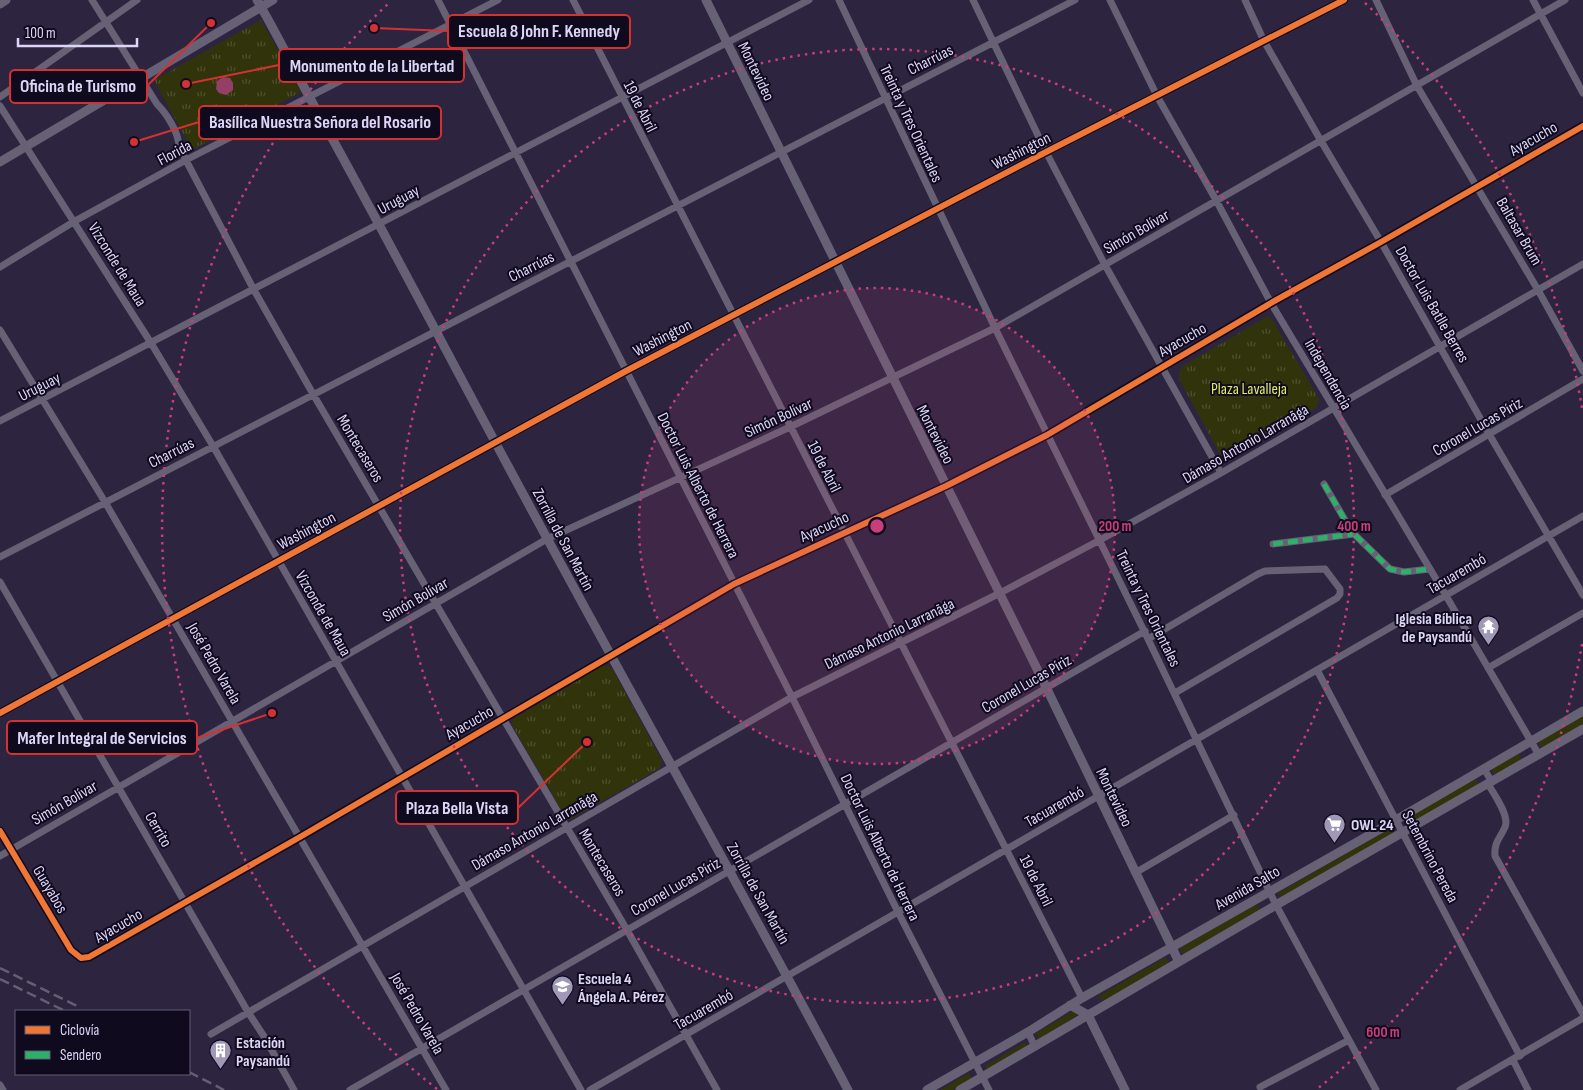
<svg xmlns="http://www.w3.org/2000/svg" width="1583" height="1090" font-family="'Sofia Sans Condensed',sans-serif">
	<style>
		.green { fill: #31340a }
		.park { fill: url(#park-tufts) }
		.water { fill: #953e68 }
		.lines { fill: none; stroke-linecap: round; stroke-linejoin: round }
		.minor { stroke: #676176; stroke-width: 7 }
		.tertiary { stroke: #676176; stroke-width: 9 }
		.rail { stroke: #645f73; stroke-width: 2.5; stroke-dasharray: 10 5; stroke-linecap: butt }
		.quiet { stroke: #2db169; stroke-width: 5; stroke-dasharray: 10 5; stroke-linecap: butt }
		.cycleway-casing { stroke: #100a1f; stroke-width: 9 }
		.cycleway { stroke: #f07635; stroke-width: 6 }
		.ring { fill: none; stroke: #c73e7a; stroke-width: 2.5; stroke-dasharray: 2.5 5 }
		.labels { text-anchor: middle; stroke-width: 4; stroke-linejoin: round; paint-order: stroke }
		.street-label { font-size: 16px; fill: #dcd6f6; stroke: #100a1f }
		.park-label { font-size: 16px; fill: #e0ee62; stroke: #100a1f }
		.poi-label { font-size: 16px; font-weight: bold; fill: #dcd6f6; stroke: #100a1f; text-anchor: start }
		.centre { fill: #c73e7a; stroke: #100a1f; stroke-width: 2.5 }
		.ring-label { font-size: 15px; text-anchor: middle; font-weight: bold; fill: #c73e7a; stroke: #100a1f; stroke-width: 4; stroke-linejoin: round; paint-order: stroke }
		.leader { fill: none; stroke: #d63132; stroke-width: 2 }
		.callout-dot { fill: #d63132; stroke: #100a1f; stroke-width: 2 }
		.callout { fill: #100a1f; stroke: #d63132; stroke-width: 2 }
		.callout-label { font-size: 18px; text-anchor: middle; font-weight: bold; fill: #dcd6f6 }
	</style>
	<defs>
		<pattern id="park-tufts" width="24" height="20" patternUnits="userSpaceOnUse" patternTransform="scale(1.25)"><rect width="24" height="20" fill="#31340a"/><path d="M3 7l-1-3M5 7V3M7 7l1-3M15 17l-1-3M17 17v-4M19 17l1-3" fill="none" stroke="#4e512e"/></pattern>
	</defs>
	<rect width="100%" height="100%" fill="#2d2440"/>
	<path class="green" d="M1583,715V724L1543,747L1538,745L1539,741Z
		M1517,753L1521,756V760L1496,774L1492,772V767Z
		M1474,778L1477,781L1478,785L1413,822L1409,820V815Z
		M1392,827L1395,833L1281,899L1278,893Z
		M1257,904L1260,910L1183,954L1180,948Z
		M1166,957L1169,962L1105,1001L1097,997Z
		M1073,1011L1078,1015L1039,1039L1035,1034Z
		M1025,1042L1028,1047L988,1071L985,1066Z
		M969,1073L972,1078L953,1090H940Z"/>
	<path class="park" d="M261,20L301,92L192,150L154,80Z
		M1268,316L1273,321L1319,399L1317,407L1229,459L1221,456L1178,377L1181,367Z
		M604,665L611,667L662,761L660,768L571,819L566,818L511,723L513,719Z"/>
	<path class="water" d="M223,77L230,78L233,83V90L226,95L219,93L216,89L217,81Z"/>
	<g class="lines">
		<path class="minor" d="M92,0L157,104C167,114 179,133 179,147L254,290L313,394L627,930L717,1090
			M438,0L792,697L898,912L989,1090
			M573,0L1082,998
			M839,0L995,328L1148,639L1276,905L1376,1090
			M973,0L1046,152L1105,265L1221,473
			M1110,0L1157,96L1216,200L1271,303L1445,594L1539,755
			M1245,0L1264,41L1321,141L1381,242L1489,434L1583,595
			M1376,0L1417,86L1538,290L1583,371
			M1533,0L1583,93
			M0,97L137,0
			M0,106L151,343L213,446L581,1090
			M0,267L75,221L186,160L498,0
			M0,330L105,502L446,1090
			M0,421L809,0
			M1324,484L1352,532L1390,569L1404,572L1430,569
			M1385,495L1583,379
			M1273,544L1354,534
			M0,557L1075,0
			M0,582L248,1012L265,1038L294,1090
			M1148,639L1258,574L1265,571L1325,569L1340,589V594L1337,598L1175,693
			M1488,668L1583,613
			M1317,670L1520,1056
			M1484,769L1492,782
			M1488,784C1494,794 1510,816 1505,827C1500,839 1494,841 1495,856L1583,1014
			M0,831L71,950L81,958L89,957L300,837L734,584L946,486L1047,435L1271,303L1381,242L1583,126
			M0,856L547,539L790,427L995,328L1565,0
			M1135,873L1234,815
			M1028,1032L1035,1047
			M211,1034L792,697L1000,593L1100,540L1221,473L1583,264
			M1513,1060L1528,1090
			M0,1085L3,1090
			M1260,1087L1349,1040
			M350,1090L1145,631
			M590,1090L1583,516
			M1460,1090L1583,1018"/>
		<path class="tertiary" d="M257,0C278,36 296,73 316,109C382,228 444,347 508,466C620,675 737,881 848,1090
			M706,0L1046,687L1179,962
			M0,4L6,0
			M0,162L273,0
			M0,713L626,371L1046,152L1344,0
			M1070,1005L1088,1015L1125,1090
			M927,1090L1028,1032L1082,998L1396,820L1583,711
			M960,1090L1276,905L1583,729"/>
		<path class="rail" d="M0,968L77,1006
			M0,979L65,1011
			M189,1072L224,1090"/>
		<path class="quiet" d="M1324,484L1352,532L1390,569L1404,572L1430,569
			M1273,544L1354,534"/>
		<defs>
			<path id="cycleway" d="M0,713L626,371L1046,152L1344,0
				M0,831L71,950L81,958L89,957L300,837L734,584L946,486L1047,435L1271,303L1381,242L1583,126"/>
		</defs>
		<use href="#cycleway" class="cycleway-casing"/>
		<use href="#cycleway" class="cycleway"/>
	</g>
	<circle cx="877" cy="526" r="238" fill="#c73e7a" fill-opacity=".12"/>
	<g class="ring">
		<circle cx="877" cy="526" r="238"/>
		<circle cx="877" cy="526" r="477"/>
		<path d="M1582 644A715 715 0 0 1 1317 1089M437 1089A715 715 0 0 1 389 3M1365 3A715 715 0 0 1 1582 408"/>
	</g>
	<defs>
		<symbol id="temple-pin" viewBox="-11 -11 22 30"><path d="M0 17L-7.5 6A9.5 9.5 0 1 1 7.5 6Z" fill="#9f98b6" stroke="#100a1f"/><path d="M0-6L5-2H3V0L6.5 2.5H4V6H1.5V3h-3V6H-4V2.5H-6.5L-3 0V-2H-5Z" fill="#fff"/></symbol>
		<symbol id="supermarket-pin" viewBox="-11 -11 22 30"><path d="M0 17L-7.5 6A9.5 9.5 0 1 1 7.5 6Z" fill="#9f98b6" stroke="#100a1f"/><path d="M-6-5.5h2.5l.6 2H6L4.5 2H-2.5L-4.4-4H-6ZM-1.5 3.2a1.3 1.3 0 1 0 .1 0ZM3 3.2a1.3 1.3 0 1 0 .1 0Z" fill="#fff"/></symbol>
		<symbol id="school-pin" viewBox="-11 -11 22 30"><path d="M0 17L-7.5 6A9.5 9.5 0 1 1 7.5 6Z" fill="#9f98b6" stroke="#100a1f"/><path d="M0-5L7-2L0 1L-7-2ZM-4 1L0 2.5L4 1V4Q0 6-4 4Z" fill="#fff"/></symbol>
		<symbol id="building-pin" viewBox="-11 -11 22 30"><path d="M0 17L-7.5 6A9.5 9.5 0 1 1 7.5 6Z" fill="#9f98b6" stroke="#100a1f"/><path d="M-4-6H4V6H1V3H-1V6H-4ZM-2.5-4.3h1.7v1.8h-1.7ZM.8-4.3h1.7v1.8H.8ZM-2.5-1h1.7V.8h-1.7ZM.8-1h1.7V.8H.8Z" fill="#fff"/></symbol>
	</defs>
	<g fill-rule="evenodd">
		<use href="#temple-pin" x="1476" y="614" width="25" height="34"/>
		<use href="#supermarket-pin" x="1322" y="812" width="25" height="34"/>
		<use href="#school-pin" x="550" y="974" width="25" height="34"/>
		<use href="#building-pin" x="208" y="1038" width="25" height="34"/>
	</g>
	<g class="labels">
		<g class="street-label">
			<text transform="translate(930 59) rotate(-27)" y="6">Charrúas</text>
			<text transform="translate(757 71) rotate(64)" y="6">Montevideo</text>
			<text transform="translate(641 106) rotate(63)" y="6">19 de Abril</text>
			<text transform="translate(912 123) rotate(65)" y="6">Treinta y Tres Orientales</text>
			<text transform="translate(1533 138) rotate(-30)" y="6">Ayacucho</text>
			<text transform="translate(1021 150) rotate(-27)" y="6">Washington</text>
			<text transform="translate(174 152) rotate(-28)" y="6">Florida</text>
			<text transform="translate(398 199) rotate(-28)" y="6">Uruguay</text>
			<text transform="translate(1136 231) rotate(-30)" y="6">Simón Bolívar</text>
			<text transform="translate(1520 231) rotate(60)" y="6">Baltasar Brum</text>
			<text transform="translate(118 264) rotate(58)" y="6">Vizconde de Maua</text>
			<text transform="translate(531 266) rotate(-27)" y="6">Charrúas</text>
			<text transform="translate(1433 304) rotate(60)" y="6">Doctor Luis Batlle Berres</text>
			<text transform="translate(662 337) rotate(-27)" y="6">Washington</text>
			<text transform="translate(1182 339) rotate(-30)" y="6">Ayacucho</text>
			<text transform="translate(1329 374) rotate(60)" y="6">Independencia</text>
			<text transform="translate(39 386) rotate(-27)" y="6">Uruguay</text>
			<text transform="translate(778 417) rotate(-25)" y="6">Simón Bolívar</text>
			<text transform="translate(1477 426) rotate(-30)" y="6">Coronel Lucas Píriz</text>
			<text transform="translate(936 434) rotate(63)" y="6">Montevideo</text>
			<text transform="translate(1245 443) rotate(-30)" y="6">Dámaso Antonio Larranãga</text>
			<text transform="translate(361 448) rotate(59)" y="6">Montecaseros</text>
			<text transform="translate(171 452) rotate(-27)" y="6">Charrúas</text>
			<text transform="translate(825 466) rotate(63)" y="6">19 de Abril</text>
			<text transform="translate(699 485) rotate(63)" y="6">Doctor Luis Alberto de Herrera</text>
			<text transform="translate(824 526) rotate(-25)" y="6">Ayacucho</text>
			<text transform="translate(306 530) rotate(-28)" y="6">Washington</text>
			<text transform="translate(564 539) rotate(62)" y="6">Zorrilla de San Martín</text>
			<text transform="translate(1456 573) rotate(-30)" y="6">Tacuarembó</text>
			<text transform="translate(415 599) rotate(-30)" y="6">Simón Bolívar</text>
			<text transform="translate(1149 608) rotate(64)" y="6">Treinta y Tres Orientales</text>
			<text transform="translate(324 613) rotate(60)" y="6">Vizconde de Maua</text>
			<text transform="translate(889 633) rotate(-26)" y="6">Dámaso Antonio Larranãga</text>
			<text transform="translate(215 663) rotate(60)" y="6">José Pedro Varela</text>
			<text transform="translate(1026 683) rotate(-30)" y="6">Coronel Lucas Píriz</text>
			<text transform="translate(469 722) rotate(-30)" y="6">Ayacucho</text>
			<text transform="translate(1115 797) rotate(64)" y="6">Montevideo</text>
			<text transform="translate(64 802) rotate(-30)" y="6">Simón Bolívar</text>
			<text transform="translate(1054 806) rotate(-30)" y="6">Tacuarembó</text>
			<text transform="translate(159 829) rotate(60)" y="6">Cerrito</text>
			<text transform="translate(534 830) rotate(-30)" y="6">Dámaso Antonio Larranãga</text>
			<text transform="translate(881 847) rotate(64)" y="6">Doctor Luis Alberto de Herrera</text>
			<text transform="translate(1431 856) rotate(62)" y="6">Setembrino Pereda</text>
			<text transform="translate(603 862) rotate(59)" y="6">Montecaseros</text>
			<text transform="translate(1037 880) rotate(63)" y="6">19 de Abril</text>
			<text transform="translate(675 886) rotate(-30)" y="6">Coronel Lucas Píriz</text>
			<text transform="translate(1247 887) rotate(-30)" y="6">Avenida Salto</text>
			<text transform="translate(51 889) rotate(59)" y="6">Guayabos</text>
			<text transform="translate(759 893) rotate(61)" y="6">Zorrilla de San Martín</text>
			<text transform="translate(118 925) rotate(-30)" y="6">Ayacucho</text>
			<text transform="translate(703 1009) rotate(-30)" y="6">Tacuarembó</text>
			<text transform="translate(418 1013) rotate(60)" y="6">José Pedro Varela</text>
		</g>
		<g class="park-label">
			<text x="1249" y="394">Plaza Lavalleja</text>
		</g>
		<g class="poi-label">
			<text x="1472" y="624" text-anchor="end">Iglesia Bíblica<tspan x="1472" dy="18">de Paysandú</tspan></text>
			<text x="1351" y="830">OWL 24</text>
			<text x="578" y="984">Escuela 4<tspan x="578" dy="18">Ángela A. Pérez</tspan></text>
			<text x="236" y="1048">Estación<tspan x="236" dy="18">Paysandú</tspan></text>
		</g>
	</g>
	<circle cx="877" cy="526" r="8" class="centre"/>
	<g class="ring-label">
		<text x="1115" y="531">200 m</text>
		<text x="1354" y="531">400 m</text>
		<text x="1383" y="1037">600 m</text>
	</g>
	<path class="leader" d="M374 28L448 31M186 84L279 65M211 23L147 86M134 142L199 122M272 713L197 738M587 742L518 808"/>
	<g class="callout-dot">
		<circle cx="374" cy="28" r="5"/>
		<circle cx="186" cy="84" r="5"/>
		<circle cx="211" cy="23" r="5"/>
		<circle cx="134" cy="142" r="5"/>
		<circle cx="272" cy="713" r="5"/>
		<circle cx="587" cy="742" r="5"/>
	</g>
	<g class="callout">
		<rect x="448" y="15" width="182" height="33" rx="5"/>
		<rect x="279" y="49" width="185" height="33" rx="5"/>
		<rect x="10" y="70" width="137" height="33" rx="5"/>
		<rect x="199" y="106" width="242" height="33" rx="5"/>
		<rect x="7" y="721" width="190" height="33" rx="5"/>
		<rect x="396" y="791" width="122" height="33" rx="5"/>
	</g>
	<g class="callout-label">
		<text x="539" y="37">Escuela 8 John F. Kennedy</text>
		<text x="372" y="72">Monumento de la Libertad</text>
		<text x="78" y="92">Oficina de Turismo</text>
		<text x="320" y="128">Basílica Nuestra Señora del Rosario</text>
		<text x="102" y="744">Mafer Integral de Servicios</text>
		<text x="457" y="814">Plaza Bella Vista</text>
	</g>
	<rect x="15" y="1010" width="175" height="65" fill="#100a1f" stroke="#625c75"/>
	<rect x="25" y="1026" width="25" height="8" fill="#f07635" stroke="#625c75"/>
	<text x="60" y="1035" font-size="15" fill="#dcd6f6">Ciclovía</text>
	<rect x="25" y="1051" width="25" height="8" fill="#2db169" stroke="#625c75"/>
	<text x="60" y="1060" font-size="15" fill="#dcd6f6">Sendero</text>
	<path d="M18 38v8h119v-8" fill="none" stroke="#dcd6f6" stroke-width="2.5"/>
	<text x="25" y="38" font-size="15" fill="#dcd6f6" stroke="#100a1f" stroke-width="4" paint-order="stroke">100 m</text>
</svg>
